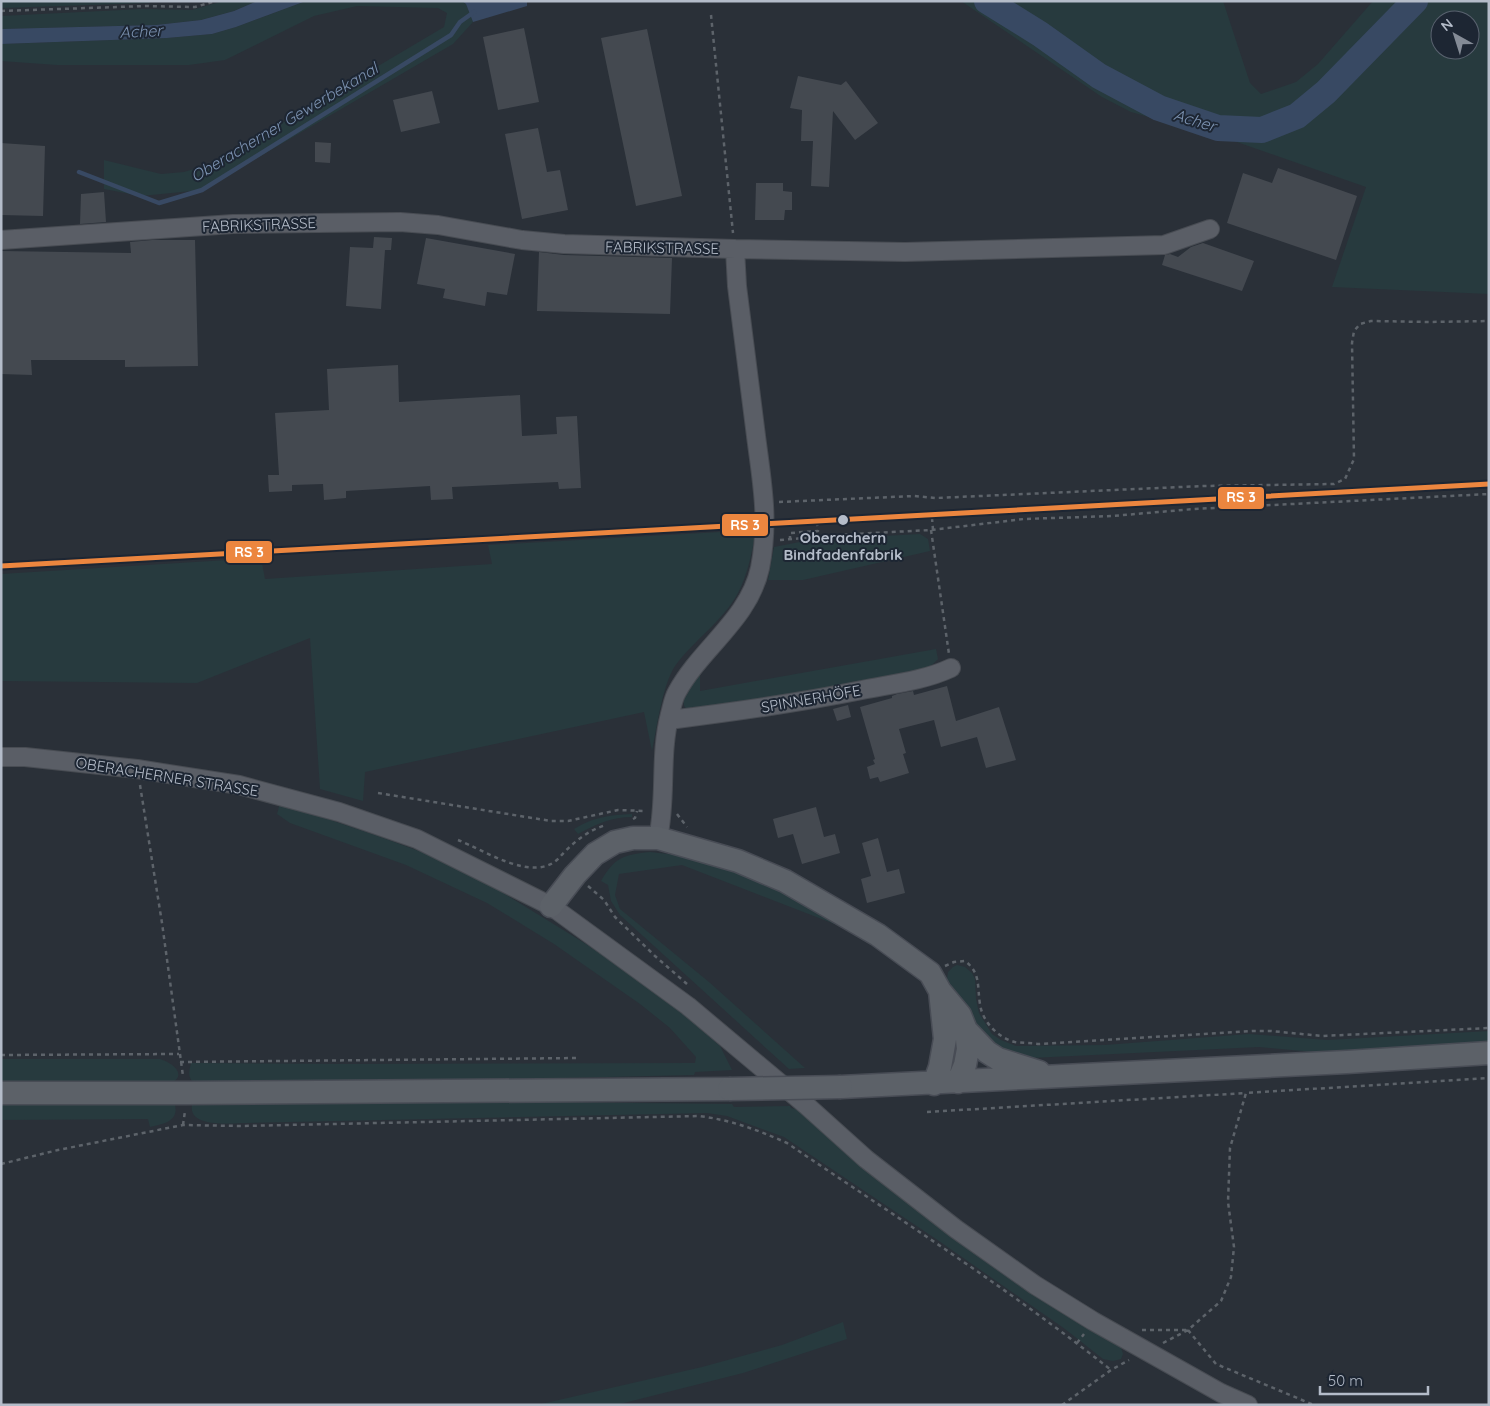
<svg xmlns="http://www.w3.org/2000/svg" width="1490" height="1406" font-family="Quicksand,sans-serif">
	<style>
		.green { fill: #273a3e; fill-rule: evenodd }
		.water { fill: #384963 }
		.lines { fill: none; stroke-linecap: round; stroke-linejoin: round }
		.stream { stroke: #384963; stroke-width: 4.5 }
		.river { stroke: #384963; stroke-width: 26 }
		.building { fill: #444950 }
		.minor-casing { stroke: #484c53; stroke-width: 20 }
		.major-casing { stroke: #484c55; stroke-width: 25 }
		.path { stroke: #5d636a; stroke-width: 2.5; stroke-dasharray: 4 4; stroke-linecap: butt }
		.minor { stroke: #5a5e66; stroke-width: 18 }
		.major { stroke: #5c6168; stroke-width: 22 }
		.major-bridge-casing { stroke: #484c55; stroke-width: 25; stroke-linecap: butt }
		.major-bridge { stroke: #5c6168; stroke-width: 22 }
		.rail-1-casing { stroke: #1d2633; stroke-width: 9 }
		.rail-1 { stroke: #ec863f; stroke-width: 5 }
		.stop-dot { fill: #b4bcc9; stroke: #1d2633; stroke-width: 2 }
		.labels { text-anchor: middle; stroke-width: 4; stroke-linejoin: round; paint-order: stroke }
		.street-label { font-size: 15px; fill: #b4bcc9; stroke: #1d2633 }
		.stop-label { font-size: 15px; font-weight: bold; fill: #b4bcc9; stroke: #1d2633 }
		.water-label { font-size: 16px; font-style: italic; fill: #7c92b1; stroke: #1d2633 }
		.line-badge { stroke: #1d2633; stroke-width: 2 }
		.badge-label { font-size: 14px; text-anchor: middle; font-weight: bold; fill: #fff }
	</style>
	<rect width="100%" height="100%" fill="#2a3038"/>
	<path class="green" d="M1,1H148L150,3L1,8Z
		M223,1H257L234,11L201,20L156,25L1,29V16L142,9L192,10Z
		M306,1H462L466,4L473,22L453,44L202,190L141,196L104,189V160L161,174L184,172L216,162L444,27L447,13L438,8L357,6L314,16L225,60L189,65H57L1,61V44L167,38L212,34L236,27Z
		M961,1H1223L1250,83L1261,94L1296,82L1318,64L1373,1H1489V294L1332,287L1366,187L1234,141L1131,112L1102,97ZM1440,20H1470V50H1440Z
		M756,530C752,552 748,574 738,593C723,621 694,640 675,666C662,686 657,728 652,751L644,712L365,772L363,801L320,789L310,638L197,683L1,681V574L261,558L265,579L492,564L488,545Z
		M920,534L928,539L930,551L803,580H768L774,547L810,540Z
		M936,649L938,659L924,673L695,711C692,710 689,710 687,709C676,702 695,679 700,672V691Z
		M280,803L375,835L427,854L500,891L586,944L675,1005L720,1046L732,1070L695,1072L694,1075L429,1081L195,1084C187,1077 189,1072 191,1063L348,1064L695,1063L696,1057L670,1028L640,1004L554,944L487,903L406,865L290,823L277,814Z
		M632,814V817C612,817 596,824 578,834L574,829C593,817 610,815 632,814Z
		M650,852L677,855L736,870L767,881L863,935L682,865L619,874L615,895L620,909L709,982L805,1068L789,1069L620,915L611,901L608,885L601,881C615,857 623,855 650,852Z
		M957,965L965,967L972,973L975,979L976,999L979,1013L992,1034L1001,1040L1016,1046L1105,1045L1249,1034L1327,1040L1489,1031V1043L1324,1053L1259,1047L1031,1058L1013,1055L988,1044L947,979L948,972L953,967Z
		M1,1059H160C170,1062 188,1073 172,1083H1Z
		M196,1101H419L732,1104L734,1107L790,1106L791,1108L800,1110L1115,1342L1121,1348L1123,1354L1121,1359L1113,1361L1103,1359L1065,1329L939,1241L784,1137L727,1116L707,1113L246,1123C231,1123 188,1128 192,1105Z
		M1,1102H167L175,1105C179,1122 162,1124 150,1127L148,1119L1,1120Z
		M843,1322L847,1339L743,1373L616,1405H537L702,1367L782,1345Z"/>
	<path class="water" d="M257,1H306L236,27L212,34L167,38L1,44V29L156,25L201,20L234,11Z
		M462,1H527V6L473,22L466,4Z"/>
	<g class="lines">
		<path class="stream" d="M79,172L159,203L202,190L451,35L460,22L474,12"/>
		<path class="river" d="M987,1L1040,34L1099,76L1159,108L1218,128L1262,130L1297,116L1326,92L1415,1"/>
	</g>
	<path class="building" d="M524,28L539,102L498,110L483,37Z
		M647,29L682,196L636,206L601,38Z
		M798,76L841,85L846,81L878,123L855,140L833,111L829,187L811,186L813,141H801L802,110L790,108Z
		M432,91L440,123L401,132L393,100Z
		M538,128L547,172L560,170L568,210L522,219L505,134Z
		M315,142L331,143L330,163L315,162Z
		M1,143L45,146L43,216L1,215Z
		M1278,168L1357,196L1336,260L1227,223L1243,173L1272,183Z
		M756,183H783V191L792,192V210H785L784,220H755Z
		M104,192L106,222L80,224L81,194Z
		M374,237L392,238L391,250H385L381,309L346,306L350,247L373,248Z
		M426,238L515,254L507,295L487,292L485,306L443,298L445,289L417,284Z
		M152,240H195L198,366L125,367V360H31L32,375L1,374V251L131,253L130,242Z
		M1203,243L1254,261L1242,291L1162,265L1165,255L1170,254L1178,257L1191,247Z
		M539,252L564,255L672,258L670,314L537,311Z
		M398,365L399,402L520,395L522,436L557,434L556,417L577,416L581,488L559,489L558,482L452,487L453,499L431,500L430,486L346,491V498L324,500L323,484L292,485V491L269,492L268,475H279L275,413L329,410L327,369Z
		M947,686L956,721L999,707L1016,760L986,768L977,737L941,747L934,720L899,729L906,753L903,754L909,773L880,782L878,777L870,779L867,767L875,764L873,760L875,759L860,707L892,698V696L897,694L913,691L914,695Z
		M848,705L851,717L837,721L833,709Z
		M816,807L824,837L835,834L840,853L802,864L793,834L778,838L773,819Z
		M878,838L887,872L899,869L905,893L867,903L861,879L871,876L862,843Z"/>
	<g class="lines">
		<defs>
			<path id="minor" d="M1,240L233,224L400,222L438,225L522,240L564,244L735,249L737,286C743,333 749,381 755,428C761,478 770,517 760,568C749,619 701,648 677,692C673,699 672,707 670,714C659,756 667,797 658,838
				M735,249L905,252L1164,245L1210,229
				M669,720C733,712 798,703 862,690C892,684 923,681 951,668
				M1,757H25L137,769L239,785L339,812L417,839L551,906L688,1006L806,1105L866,1159L956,1229L1035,1285L1093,1321L1221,1393L1248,1405"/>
			<path id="major" d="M551,906L575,875L595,854L615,842L633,838H658L738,861L785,881L878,935L930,973L940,991L960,1015L966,1030L968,1049L965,1065L958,1082
				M966,1030L987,1052L998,1059L1039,1072
				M934,1084L940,1067L945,1039L940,991
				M841,1087L1347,1062L1489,1053
				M1,1093H186L729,1089"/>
		</defs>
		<use href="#minor" class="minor-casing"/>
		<use href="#major" class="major-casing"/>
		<path class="path" d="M1,11L146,6L195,7L216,1
			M711,15L733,233
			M779,502L914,496L936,498L1203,486L1334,484L1345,479L1354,459L1352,343L1354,331L1360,324L1371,321L1429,322L1489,321
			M932,518L933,530
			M931,530L949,654
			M780,540L853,534L931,530L1024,519L1112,516L1194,509L1489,494
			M790,540V533L818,531L817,524
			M140,785L162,923L183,1076
			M378,793L551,821H568L618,810L646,811
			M677,814L687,827
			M633,819L635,818L637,811
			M458,840C484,850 534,884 559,858C571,844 588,830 606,825
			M588,886L604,900L615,917L655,956L687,984
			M945,966L954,962L965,961C981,973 977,986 980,1004C982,1021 998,1038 1015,1042C1023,1043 1031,1043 1039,1044L1252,1031H1271L1322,1036L1489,1028
			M1,1055L179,1054
			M180,1062L579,1058
			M927,1112L1246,1093
			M183,1125L185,1111
			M1,1164L58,1150L183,1125L241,1126L699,1116C731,1120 758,1130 787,1143C896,1217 1008,1288 1111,1370
			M1142,1330H1188
			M1188,1330L1216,1364L1314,1405
			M1077,1343L1084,1334
			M1163,1343L1188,1330L1221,1301L1231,1277L1234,1247L1228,1202L1230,1148L1246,1093L1489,1078
			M1062,1405L1111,1370L1129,1360"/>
		<use href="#minor" class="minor"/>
		<use href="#major" class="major"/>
		<defs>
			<path id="major-bridge" d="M729,1089L841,1087"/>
		</defs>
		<use href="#major-bridge" class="major-bridge-casing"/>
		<use href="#major-bridge" class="major-bridge"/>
		<defs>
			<path id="rail-1" d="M1,566L1489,484"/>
		</defs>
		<use href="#rail-1" class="rail-1-casing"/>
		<use href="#rail-1" class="rail-1"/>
	</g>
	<circle class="stop-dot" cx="843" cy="520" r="6"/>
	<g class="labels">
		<g class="street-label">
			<text transform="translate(259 225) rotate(-2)" y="5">FABRIKSTRASSE</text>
			<text transform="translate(662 248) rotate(1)" y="5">FABRIKSTRASSE</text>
			<text transform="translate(811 699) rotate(-10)" y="5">SPINNERHÖFE</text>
			<text transform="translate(167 777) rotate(9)" y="5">OBERACHERNER STRASSE</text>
		</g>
		<g class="stop-label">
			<text x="843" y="543">Oberachern<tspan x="843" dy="17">Bindfadenfabrik</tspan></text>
		</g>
		<g class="water-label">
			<text transform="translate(141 31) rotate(-3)" y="6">Acher</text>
			<text transform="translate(1195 120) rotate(17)" y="6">Acher</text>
			<text transform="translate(284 122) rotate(-31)" y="6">Oberacherner Gewerbekanal</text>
		</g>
	</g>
	<g class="line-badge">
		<rect x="1217" y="486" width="48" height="24" rx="5" fill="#ec863f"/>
		<rect x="721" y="513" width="48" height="24" rx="5" fill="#ec863f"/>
		<rect x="225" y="540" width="48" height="24" rx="5" fill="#ec863f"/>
	</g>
	<g class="badge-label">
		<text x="1241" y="502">RS 3</text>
		<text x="745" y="530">RS 3</text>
		<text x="249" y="557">RS 3</text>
	</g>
	<rect width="1490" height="1406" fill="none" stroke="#b4bcc9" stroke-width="5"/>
	<g transform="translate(1455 35) rotate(321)"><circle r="24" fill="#1d2633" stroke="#59626f"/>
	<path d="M0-4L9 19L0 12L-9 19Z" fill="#848b96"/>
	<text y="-8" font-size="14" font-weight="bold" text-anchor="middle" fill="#b4bcc9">N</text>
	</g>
	<path d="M1320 1386v8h108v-8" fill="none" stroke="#b4bcc9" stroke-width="2.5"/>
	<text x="1328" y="1386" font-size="15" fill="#b4bcc9" stroke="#1d2633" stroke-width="4" paint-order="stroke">50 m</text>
</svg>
